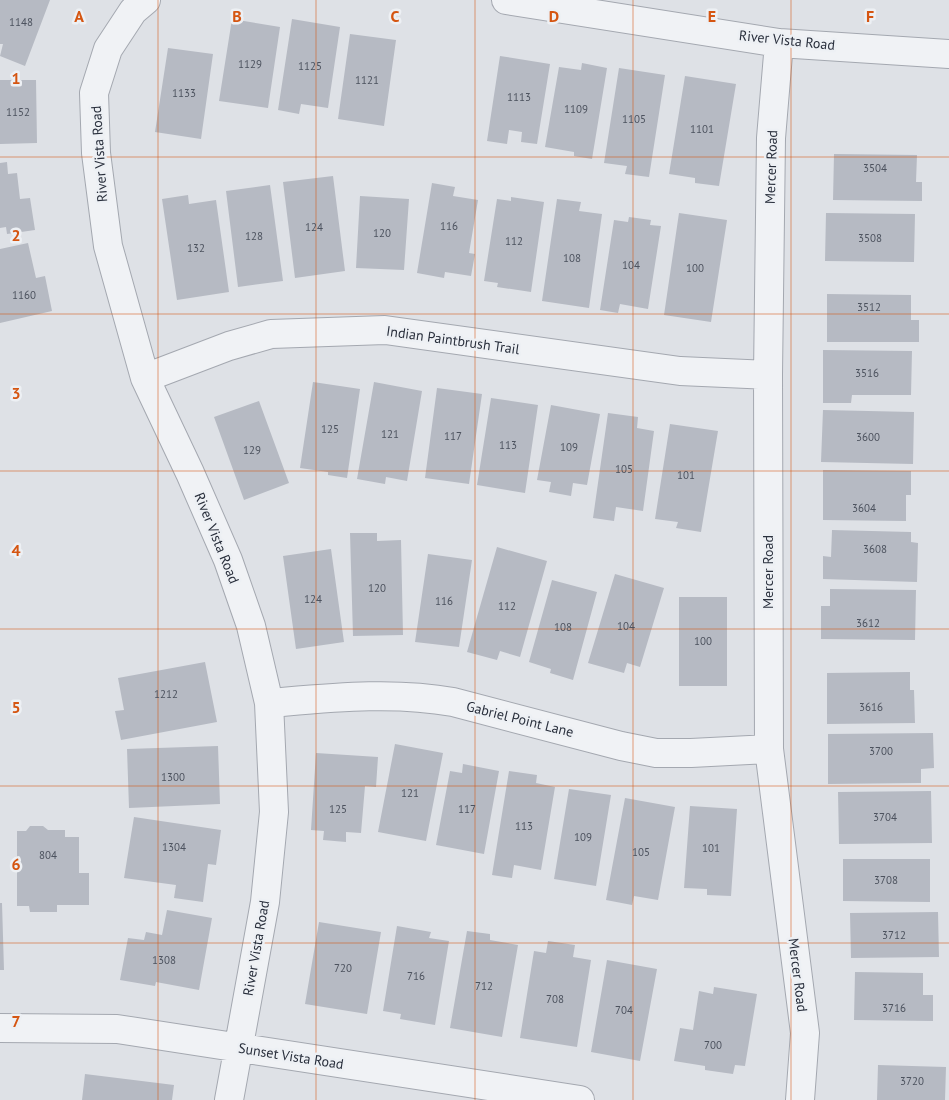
<svg xmlns="http://www.w3.org/2000/svg" width="949" height="1100" font-family="'PT Sans',sans-serif">
	<style>
		.building { fill: #b6bac3 }
		.lines { fill: none; stroke-linecap: round; stroke-linejoin: round }
		.street-casing { stroke: #a4a8b0; stroke-width: 30 }
		.street { stroke: #f0f2f5; stroke-width: 28 }
		.grid { fill: none; stroke: #d55511; stroke-width: 1; stroke-opacity: 0.55 }
		.labels { text-anchor: middle; stroke-width: 5; stroke-linejoin: round; paint-order: stroke }
		.number-label { font-size: 11px; fill: #4c525e }
		.street-label { font-size: 14px; fill: #292f3c; stroke: #edf0f4 }
		.grid-label { font-size: 16px; text-anchor: middle; font-weight: bold; fill: #d55511; stroke: #edf0f4; stroke-width: 5; stroke-linejoin: round; paint-order: stroke }
	</style>
	<rect width="100%" height="100%" fill="#dee1e6"/>
	<path class="building" d="M0,0H50L25,66L0,56L3,44H0Z
		M232,19L280,27L268,108L219,101Z
		M292,19L340,27L328,108L301,104L299,114L278,110Z
		M350,34L396,40L384,126L338,119Z
		M168,48L213,54L201,139L155,132Z
		M500,56L550,64L537,144L521,142L522,132L509,130L507,144L487,141Z
		M582,63L607,68L592,159L574,156V152L545,147L559,67L581,70Z
		M619,68L665,75L649,177L625,174L627,166L604,163Z
		M685,76L736,84L719,186L695,183V178L669,174Z
		M0,80H36L37,143L0,144Z
		M834,154L917,155L916,182H922V201L833,200Z
		M7,162L8,174L17,173L20,199L30,198L35,230L7,234L6,227L0,228V163Z
		M333,176L345,271L295,278L283,182Z
		M432,183L455,187L453,196L478,200L469,253L475,254L471,276L445,272L444,278L417,273Z
		M270,185L283,281L238,287L226,191Z
		M188,195L189,204L216,200L229,292L177,300L162,199Z
		M360,196L409,199L404,270L356,268Z
		M511,197L544,202L531,292L497,287L498,283L484,281L497,199L511,201Z
		M557,199L581,202L579,211L602,214L589,308L542,301Z
		M679,213L727,220L711,322L664,315Z
		M826,213L915,214L914,262L825,261Z
		M629,217L651,220L650,225L661,226L648,309L620,304L618,313L600,310L614,220L628,222Z
		M28,243L36,278L45,276L52,311L0,323V249Z
		M827,294L911,295V320H919V342H827Z
		M823,350L912,351L911,395H852L851,403H823Z
		M313,382L360,389L347,478L328,475V472L300,468Z
		M374,382L422,391L407,481L386,477L385,484L357,479Z
		M437,388L482,394L469,484L425,478Z
		M491,398L538,405L525,493L477,485Z
		M259,401L289,483L244,500L214,417Z
		M551,405L600,414L587,485L573,483L571,496L549,492L551,482L537,480Z
		M823,410L914,412L913,464L821,462Z
		M608,413L638,417L637,428L654,431L643,511L616,507L614,521L593,518Z
		M670,424L718,431L701,532L676,528L678,522L655,519Z
		M823,470L911,471V495H906V521L823,520Z
		M832,530L911,532V542L918,543L917,582L823,579V556L831,557Z
		M350,533H377V541L401,540L403,635L353,636Z
		M497,547L547,561L520,657L500,651L497,660L467,652Z
		M331,549L344,642L296,649L283,556Z
		M428,554L472,560L459,647L415,642Z
		M615,574L664,588L640,667L627,663L624,673L588,663Z
		M552,580L597,592L573,680L550,673L551,669L529,662Z
		M830,589L916,590L915,640L821,639V606H830Z
		M679,597H727V686H679Z
		M205,662L217,722L121,740L115,711L124,710L118,678Z
		M910,672V690H914L915,723L827,724V673Z
		M933,733L934,768L921,769V783L828,784V734Z
		M395,744L443,753L426,841L378,832Z
		M218,746L220,804L129,808L127,749Z
		M316,753L378,757L376,787L365,786L361,833L346,832V842L323,840L324,831L311,830Z
		M463,764L499,771L484,854L436,845L450,771L462,773Z
		M509,771L537,775L536,783L555,787L541,870L514,865L512,878L492,875Z
		M569,789L611,795L596,886L554,879Z
		M931,791L932,843L839,844L838,792Z
		M625,798L675,807L658,900L634,896L632,905L606,900Z
		M690,806L737,809L731,896L707,895V889L684,888Z
		M134,817L221,830L216,865L208,864L203,902L174,898L176,885L124,878Z
		M30,826H43L48,830H65V837H79V873H89V905H57V912H30L29,906H17V831H26Z
		M843,859H930V902L843,901Z
		M0,903H2L4,970H0Z
		M167,910L212,918L199,990L156,982L155,986L120,980L128,938L144,940L146,932L162,935Z
		M938,912L939,957L851,958L850,913Z
		M319,922L381,932L367,1014L305,1004Z
		M397,926L431,932L429,938L449,941L435,1025L400,1019L401,1014L383,1011Z
		M467,931L490,934V940L518,945L502,1037L450,1028Z
		M548,941L575,945L573,957L591,960L577,1047L520,1038L534,951L546,953Z
		M607,960L657,969L640,1061L591,1052Z
		M855,972L923,973V995H933V1021L854,1020Z
		M714,987L757,994L745,1066L735,1065L733,1074L705,1070V1066L674,1061L680,1028L693,1030L699,991L713,994Z
		M878,1065L946,1067L945,1100H877Z
		M85,1074L174,1085L172,1100H82Z"/>
	<g class="lines">
		<defs>
			<path id="street" d="M146,0L133,11L108,49L94,93L96,153L108,246L145,378L190,473L228,560L251,626L269,703L274,812L265,902L229,1100
				M506,0L779,43L949,54
				M779,43L771,138L768,375L769,749L805,1033L800,1100
				M145,378L229,346L271,334L385,330L680,371L768,375
				M269,703C329,698 393,691 453,702L621,746L656,753H691L769,749
				M0,1028L117,1029L580,1100"/>
		</defs>
		<use href="#street" class="street-casing"/>
		<use href="#street" class="street"/>
	</g>
	<path class="grid" d="M158,0V1100M316,0V1100M475,0V1100M633,0V1100M791,0V1100M0,157H949M0,314H949M0,471H949M0,629H949M0,786H949M0,943H949"/>
	<g class="labels">
		<g class="number-label">
			<text x="21" y="26">1148</text>
			<text x="250" y="68">1129</text>
			<text x="310" y="70">1125</text>
			<text x="367" y="84">1121</text>
			<text x="184" y="97">1133</text>
			<text x="519" y="101">1113</text>
			<text x="576" y="113">1109</text>
			<text x="18" y="116">1152</text>
			<text x="634" y="123">1105</text>
			<text x="702" y="133">1101</text>
			<text x="875" y="172">3504</text>
			<text x="449" y="230">116</text>
			<text x="314" y="231">124</text>
			<text x="382" y="237">120</text>
			<text x="254" y="240">128</text>
			<text x="870" y="242">3508</text>
			<text x="514" y="245">112</text>
			<text x="196" y="252">132</text>
			<text x="572" y="262">108</text>
			<text x="631" y="269">104</text>
			<text x="695" y="272">100</text>
			<text x="24" y="299">1160</text>
			<text x="869" y="311">3512</text>
			<text x="867" y="377">3516</text>
			<text x="330" y="433">125</text>
			<text x="390" y="438">121</text>
			<text x="453" y="440">117</text>
			<text x="868" y="441">3600</text>
			<text x="508" y="449">113</text>
			<text x="569" y="451">109</text>
			<text x="252" y="454">129</text>
			<text x="624" y="473">105</text>
			<text x="686" y="479">101</text>
			<text x="864" y="512">3604</text>
			<text x="875" y="553">3608</text>
			<text x="377" y="592">120</text>
			<text x="313" y="603">124</text>
			<text x="444" y="605">116</text>
			<text x="507" y="610">112</text>
			<text x="868" y="627">3612</text>
			<text x="626" y="630">104</text>
			<text x="563" y="631">108</text>
			<text x="703" y="645">100</text>
			<text x="166" y="698">1212</text>
			<text x="871" y="711">3616</text>
			<text x="881" y="755">3700</text>
			<text x="173" y="781">1300</text>
			<text x="410" y="797">121</text>
			<text x="338" y="813">125</text>
			<text x="467" y="813">117</text>
			<text x="885" y="821">3704</text>
			<text x="524" y="830">113</text>
			<text x="583" y="841">109</text>
			<text x="174" y="851">1304</text>
			<text x="711" y="852">101</text>
			<text x="641" y="856">105</text>
			<text x="48" y="859">804</text>
			<text x="886" y="884">3708</text>
			<text x="894" y="939">3712</text>
			<text x="164" y="964">1308</text>
			<text x="343" y="972">720</text>
			<text x="416" y="980">716</text>
			<text x="484" y="990">712</text>
			<text x="555" y="1003">708</text>
			<text x="894" y="1012">3716</text>
			<text x="624" y="1014">704</text>
			<text x="713" y="1049">700</text>
			<text x="912" y="1085">3720</text>
		</g>
		<g class="street-label">
			<text transform="translate(787 40) rotate(6)" y="5">River Vista Road</text>
			<text transform="translate(99 154) rotate(-94)" y="5">River Vista Road</text>
			<text transform="translate(771 167) rotate(-88)" y="5">Mercer Road</text>
			<text transform="translate(453 340) rotate(8)" y="5">Indian Paintbrush Trail</text>
			<text transform="translate(217 538) rotate(68)" y="5">River Vista Road</text>
			<text transform="translate(768 572) rotate(-90)" y="5">Mercer Road</text>
			<text transform="translate(520 719) rotate(14)" y="5">Gabriel Point Lane</text>
			<text transform="translate(256 948) rotate(-80)" y="5">River Vista Road</text>
			<text transform="translate(798 975) rotate(83)" y="5">Mercer Road</text>
			<text transform="translate(291 1056) rotate(9)" y="5">Sunset Vista Road</text>
		</g>
	</g>
	<g class="grid-label">
		<text x="79" y="22">A</text>
		<text x="237" y="22">B</text>
		<text x="395" y="22">C</text>
		<text x="554" y="22">D</text>
		<text x="712" y="22">E</text>
		<text x="870" y="22">F</text>
		<text x="16" y="84">1</text>
		<text x="16" y="241">2</text>
		<text x="16" y="399">3</text>
		<text x="16" y="556">4</text>
		<text x="16" y="713">5</text>
		<text x="16" y="870">6</text>
		<text x="16" y="1027">7</text>
	</g>
</svg>
